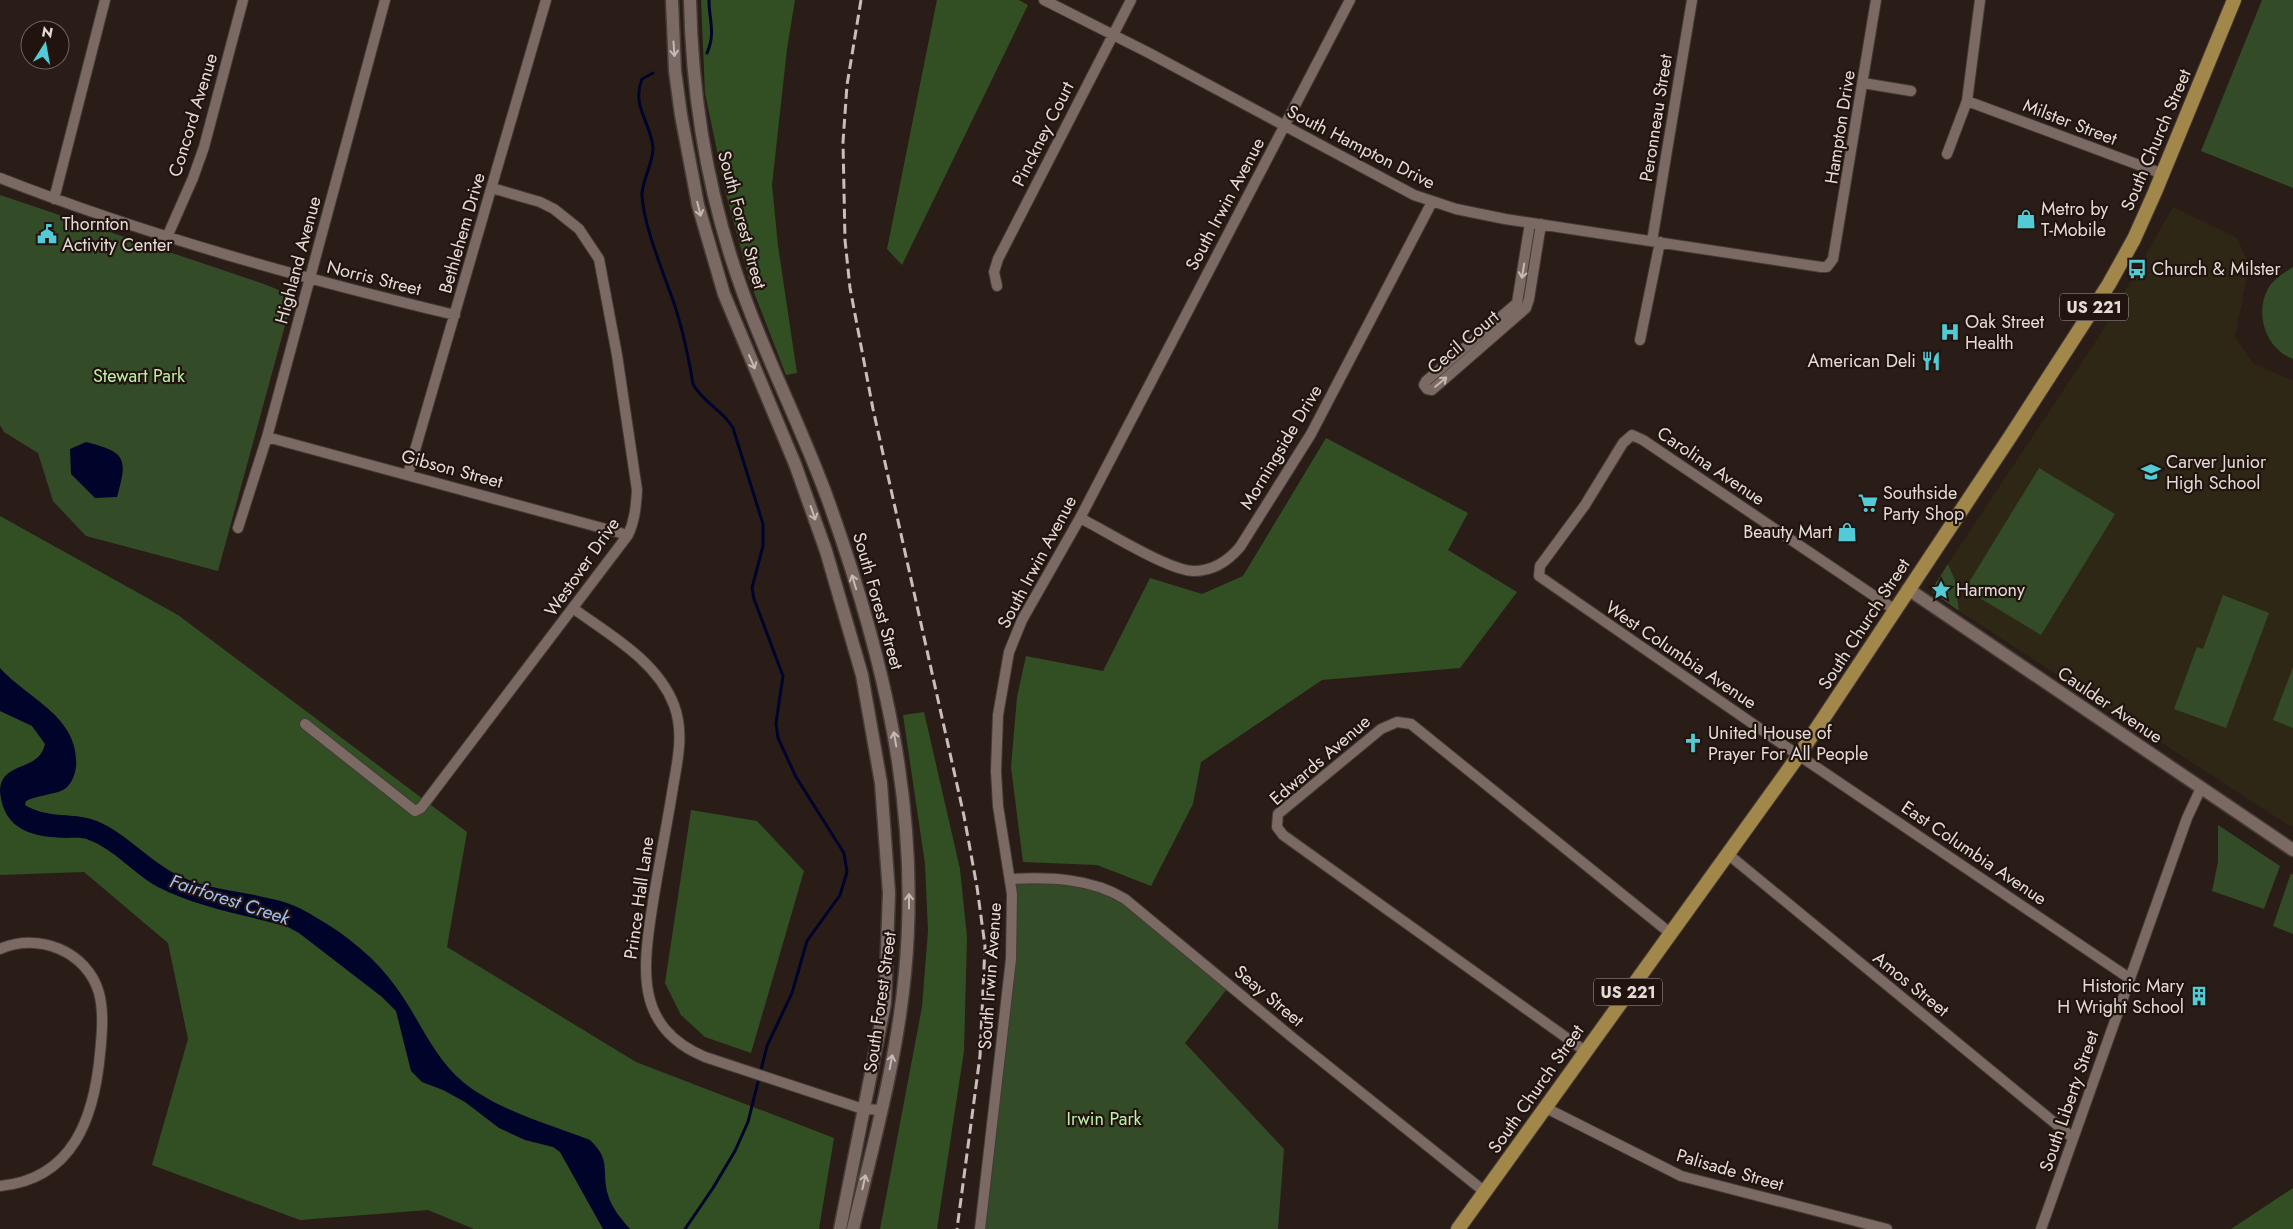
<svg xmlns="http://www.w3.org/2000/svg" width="2293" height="1229" font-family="Jost,sans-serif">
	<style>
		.education { fill: #2f2716 }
		.green { fill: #334c27 }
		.forest { fill: #314f22 }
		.water { fill: #00042a }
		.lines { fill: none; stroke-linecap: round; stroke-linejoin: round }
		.stream { stroke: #00042a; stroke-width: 3 }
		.minor-casing { stroke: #453a37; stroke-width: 12 }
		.tertiary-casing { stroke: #453a37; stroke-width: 15 }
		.primary-casing { stroke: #453a37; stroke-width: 16 }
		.minor { stroke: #7b6a64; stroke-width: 10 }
		.tertiary { stroke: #7b6a64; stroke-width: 12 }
		.primary { stroke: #a2874a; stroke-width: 14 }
		.rail { stroke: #c8beba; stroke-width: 3; stroke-dasharray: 10 5; stroke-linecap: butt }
		.oneway { stroke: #c5bab5 }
		.labels { text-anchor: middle; stroke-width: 4.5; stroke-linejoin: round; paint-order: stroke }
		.shield { fill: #21140f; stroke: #aaa09c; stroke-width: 1 }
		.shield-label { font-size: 16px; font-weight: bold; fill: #e5dcd8 }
		.street-label { font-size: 18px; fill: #e5dcd8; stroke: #21140f }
		.poi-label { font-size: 18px; fill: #e5dcd8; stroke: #21140f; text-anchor: start }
		.park-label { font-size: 18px; fill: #bef1a8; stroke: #21140f }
		.water-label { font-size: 19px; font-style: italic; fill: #a3c0f9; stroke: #21140f }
	</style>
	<rect width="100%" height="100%" fill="#2a1d18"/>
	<path class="education" d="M2173,207L2237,238L2249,265L2235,337L2253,363L2293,381V828L1959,611L1955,580L1948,564L2100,335Z"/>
	<path class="green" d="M2262,0H2293V188L2201,151Z
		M0,195L264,284L293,296L218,571L86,536L53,501L38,453L4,432L0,425Z
		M2293,267V359C2265,349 2254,312 2269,287C2275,278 2284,273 2293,267Z
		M2039,468L2115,514L2041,635L1965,589Z
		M1948,564L1955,580L1959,611L1932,592V589Z
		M2223,595L2269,613L2226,728L2174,709L2197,647L2203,649Z
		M2293,667V728L2273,720Z
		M2218,825L2280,866L2264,909L2212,891L2218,862Z
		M2291,873L2293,875V934L2273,926Z
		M1032,878L1108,889L1230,985L1185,1043L1284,1149L1278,1229H980L1008,1002L1010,879Z"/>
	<path class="forest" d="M701,0H795L787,49L772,185L778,246L797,373L786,375L750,282L726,194L705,93Z
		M937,0H1019L1028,5L902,265L887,249Z
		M1326,438L1468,513L1448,550L1517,592L1460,668L1322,680L1201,762L1193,804L1151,886L1097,865L1023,862L1011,767L1017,697L1026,656L1103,671L1150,578L1202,594L1243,576Z
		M0,516L178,615L467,832L447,947L636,1062L834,1138L819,1229H474L428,1210L300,1220L152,1165L188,1039L168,943L84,872L0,875Z
		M924,712L960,869L967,937L964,1051L937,1229H880L922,1007L928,931L925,864L903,715Z
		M691,810L757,821L804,871L751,1053L705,1037L681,1015L665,983Z
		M2293,1188V1229H2231Z"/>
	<path class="water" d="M86,442C126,452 128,458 117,497L95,498L71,474L70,449Z
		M0,668C28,699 80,717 76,767C75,775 71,786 63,790C52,795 38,795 26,801L25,805C45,818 70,813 91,819C122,828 149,862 180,876C208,890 242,891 272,899C288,902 303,909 317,918C347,935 376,959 396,987C419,1018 433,1057 463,1082C497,1110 549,1124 590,1140C612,1161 601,1171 608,1195C612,1208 621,1219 630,1229H603L560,1152L553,1147L525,1140L499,1128L465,1102L443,1090L422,1082L411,1071L396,1011L382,997L299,933L286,926C244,915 197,907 158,887C134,874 115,850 89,840C83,837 74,838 67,838C33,837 4,831 0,792C0,760 39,773 45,744L32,726L0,711Z"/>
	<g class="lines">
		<path class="stream" d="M707,53C716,32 709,21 709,0
			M653,73L642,79C631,106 651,122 653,148C653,165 641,182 642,196C644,225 660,264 670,292C681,321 688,354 693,384C703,403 723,410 733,428L763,524V546L752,588L754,599L783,676L776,723L778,738L796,777L844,853L847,872L840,895L807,941L792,993L767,1046L748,1122L735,1151L713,1188L685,1229"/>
		<defs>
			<path id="minor" d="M1044,0L1149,53L1414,195L1456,209L1505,219L1821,267H1827L1833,259L1876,0
				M1863,83L1911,91
				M1967,101L2163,174
				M1947,154L1967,101L1980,0
				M0,178C148,236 301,278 455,315
				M54,199L105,0
				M1530,223L1517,303L1426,381L1424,385L1427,389L1432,390L1526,308L1529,299L1541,224
				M167,237L193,178L204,147L243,0
				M1652,241L1692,0
				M997,286L994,272L998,259L1131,0
				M1640,340L1660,242
				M267,437L628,535
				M408,474L546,0
				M1080,518C1106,531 1169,571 1194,571C1214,571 1228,561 1240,547L1311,434L1432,202
				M238,528L267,437L385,0
				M574,609C610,635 657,661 674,705C684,732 678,759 673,787C667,825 659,864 653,902C643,967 633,1027 705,1057L863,1109L882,1110
				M1895,610L1643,440L1632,435L1623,443L1585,505L1540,566L1539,576L1782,744L2129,978
				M305,724L415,811L421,808L628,535C635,520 636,506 637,490L617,355L599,259L579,229L554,209L540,202L492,188
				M1729,855L2073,1138
				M1010,879C1049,877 1091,878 1125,899L1293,1038L1485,1192
				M0,949C38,932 87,951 99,993C104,1012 102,1034 100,1054C94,1118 73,1179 0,1186
				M1585,1051L1283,835L1277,827L1278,814L1381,729L1397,722L1411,724L1670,933
				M1546,1108L1681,1176L1887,1229
				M980,1229L1011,959L1012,894L998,806L996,771L998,715L1009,652L1022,620L1080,518L1350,0
				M2041,1229L2187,818L2201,788"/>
			<path id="tertiary" d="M672,0L675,71L681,115L698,205L724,294L795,464L826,551L862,675L881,783L889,893L885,1003L840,1229
				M690,0C692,97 708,195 741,287C766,359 802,428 828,500C883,654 921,808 905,973C897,1060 873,1145 853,1229
				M1908,589L2293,850"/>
			<path id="primary" d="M1458,1229L1799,755L2010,437L2109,284L2134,239L2155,192L2234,0"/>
		</defs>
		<use href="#minor" class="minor-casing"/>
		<use href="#tertiary" class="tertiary-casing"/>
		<use href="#primary" class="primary-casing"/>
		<use href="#minor" class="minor"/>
		<use href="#tertiary" class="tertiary"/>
		<use href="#primary" class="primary"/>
		<path class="rail" d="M861,0L847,85L843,142L845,240L850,288L873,409L964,816L977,887L985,946L980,1056L957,1229"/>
	</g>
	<defs><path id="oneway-shaft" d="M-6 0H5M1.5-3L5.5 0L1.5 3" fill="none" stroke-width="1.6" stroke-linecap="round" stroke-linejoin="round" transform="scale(1.25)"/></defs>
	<g class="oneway">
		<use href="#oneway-shaft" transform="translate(674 49) rotate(86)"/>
		<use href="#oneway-shaft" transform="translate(699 209) rotate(76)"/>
		<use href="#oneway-shaft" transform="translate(1523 271) rotate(99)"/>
		<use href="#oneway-shaft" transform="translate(752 362) rotate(66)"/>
		<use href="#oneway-shaft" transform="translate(1441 382) rotate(-40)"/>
		<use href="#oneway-shaft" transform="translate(813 513) rotate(71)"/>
		<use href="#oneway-shaft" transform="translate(854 582) rotate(-107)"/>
		<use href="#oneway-shaft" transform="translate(895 739) rotate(-100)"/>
		<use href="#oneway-shaft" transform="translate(909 901) rotate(-90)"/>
		<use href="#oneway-shaft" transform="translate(891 1062) rotate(-79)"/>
		<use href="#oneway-shaft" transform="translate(864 1182) rotate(-77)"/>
	</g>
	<defs>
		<symbol id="shop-bare" viewBox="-9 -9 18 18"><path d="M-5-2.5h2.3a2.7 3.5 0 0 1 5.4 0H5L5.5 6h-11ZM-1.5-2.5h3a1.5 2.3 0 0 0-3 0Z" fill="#52cbd7" stroke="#21140f" stroke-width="2.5" paint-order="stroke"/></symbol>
		<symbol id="civic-bare" viewBox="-9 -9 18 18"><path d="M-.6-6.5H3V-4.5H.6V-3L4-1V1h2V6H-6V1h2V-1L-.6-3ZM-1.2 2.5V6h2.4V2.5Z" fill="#52cbd7" stroke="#21140f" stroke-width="2.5" paint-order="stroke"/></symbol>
		<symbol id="bus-bare" viewBox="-9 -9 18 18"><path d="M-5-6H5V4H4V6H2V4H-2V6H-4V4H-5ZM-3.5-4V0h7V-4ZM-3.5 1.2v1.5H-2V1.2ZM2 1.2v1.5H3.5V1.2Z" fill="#52cbd7" stroke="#21140f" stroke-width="2.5" paint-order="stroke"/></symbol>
		<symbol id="hospital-bare" viewBox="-9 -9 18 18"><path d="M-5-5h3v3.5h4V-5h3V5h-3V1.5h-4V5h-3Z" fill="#52cbd7" stroke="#21140f" stroke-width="2.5" paint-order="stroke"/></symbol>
		<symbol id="restaurant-bare" viewBox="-9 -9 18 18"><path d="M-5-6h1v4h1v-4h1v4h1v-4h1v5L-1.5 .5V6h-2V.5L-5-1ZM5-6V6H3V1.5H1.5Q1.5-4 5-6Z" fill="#52cbd7" stroke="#21140f" stroke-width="2.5" paint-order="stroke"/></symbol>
		<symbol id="school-bare" viewBox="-9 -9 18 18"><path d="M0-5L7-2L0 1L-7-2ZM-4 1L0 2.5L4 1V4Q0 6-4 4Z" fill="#52cbd7" stroke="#21140f" stroke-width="2.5" paint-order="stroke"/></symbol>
		<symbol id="supermarket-bare" viewBox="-9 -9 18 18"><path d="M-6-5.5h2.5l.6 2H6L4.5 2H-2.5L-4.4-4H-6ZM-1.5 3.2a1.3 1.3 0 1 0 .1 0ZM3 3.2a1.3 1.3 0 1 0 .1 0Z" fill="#52cbd7" stroke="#21140f" stroke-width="2.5" paint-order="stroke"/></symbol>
		<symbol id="sight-bare" viewBox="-9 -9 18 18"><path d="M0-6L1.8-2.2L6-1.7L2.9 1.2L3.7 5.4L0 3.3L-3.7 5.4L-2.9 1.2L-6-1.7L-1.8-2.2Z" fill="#52cbd7" stroke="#21140f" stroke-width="2.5" paint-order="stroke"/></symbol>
		<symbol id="church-bare" viewBox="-9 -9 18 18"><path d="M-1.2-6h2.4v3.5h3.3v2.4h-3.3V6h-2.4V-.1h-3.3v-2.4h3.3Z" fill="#52cbd7" stroke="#21140f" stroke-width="2.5" paint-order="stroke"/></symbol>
		<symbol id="building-bare" viewBox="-9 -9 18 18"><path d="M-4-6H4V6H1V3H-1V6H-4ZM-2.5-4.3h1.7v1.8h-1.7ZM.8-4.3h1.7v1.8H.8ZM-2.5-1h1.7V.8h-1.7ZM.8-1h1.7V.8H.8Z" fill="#52cbd7" stroke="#21140f" stroke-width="2.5" paint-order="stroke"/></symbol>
	</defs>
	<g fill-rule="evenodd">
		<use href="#shop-bare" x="2012" y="205" width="28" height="28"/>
		<use href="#civic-bare" x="33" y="220" width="28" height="28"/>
		<use href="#bus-bare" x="2123" y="255" width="28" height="28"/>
		<use href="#hospital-bare" x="1936" y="318" width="28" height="28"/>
		<use href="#restaurant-bare" x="1917" y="347" width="28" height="28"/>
		<use href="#school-bare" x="2137" y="458" width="28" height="28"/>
		<use href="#supermarket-bare" x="1854" y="489" width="28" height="28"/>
		<use href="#shop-bare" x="1833" y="518" width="28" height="28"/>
		<use href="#sight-bare" x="1927" y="576" width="28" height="28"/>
		<use href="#church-bare" x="1679" y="729" width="28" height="28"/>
		<use href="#building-bare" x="2185" y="982" width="28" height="28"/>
	</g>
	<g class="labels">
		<g class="shield">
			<rect x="2060" y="293.5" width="68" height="27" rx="4"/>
			<rect x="1594" y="978.5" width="68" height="27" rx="4"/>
		</g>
		<g class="shield-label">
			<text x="2094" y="313">US 221</text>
			<text x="1628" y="998">US 221</text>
		</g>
		<g class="street-label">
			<text transform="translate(193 115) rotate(-73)" y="6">Concord Avenue</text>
			<text transform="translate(1656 118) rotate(-81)" y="6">Peronneau Street</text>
			<text transform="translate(2070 122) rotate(21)" y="6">Milster Street</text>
			<text transform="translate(1840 127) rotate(-81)" y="6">Hampton Drive</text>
			<text transform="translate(1043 134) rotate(-63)" y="6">Pinckney Court</text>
			<text transform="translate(2156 140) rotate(-67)" y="6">South Church Street</text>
			<text transform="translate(1361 147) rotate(27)" y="6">South Hampton Drive</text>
			<text transform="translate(1225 204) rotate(-62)" y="6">South Irwin Avenue</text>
			<text transform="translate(742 220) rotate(75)" y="6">South Forest Street</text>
			<text transform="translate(462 233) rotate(-74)" y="6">Bethlehem Drive</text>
			<text transform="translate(298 260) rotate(-75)" y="6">Highland Avenue</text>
			<text transform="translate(374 278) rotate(14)" y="6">Norris Street</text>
			<text transform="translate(1463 342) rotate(-40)" y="6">Cecil Court</text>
			<text transform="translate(1281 447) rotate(-59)" y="6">Morningside Drive</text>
			<text transform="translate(1711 466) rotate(34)" y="6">Carolina Avenue</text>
			<text transform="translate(452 469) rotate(15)" y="6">Gibson Street</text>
			<text transform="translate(1037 562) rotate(-62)" y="6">South Irwin Avenue</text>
			<text transform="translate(582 567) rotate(-55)" y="6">Westover Drive</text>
			<text transform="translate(878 601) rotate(74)" y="6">South Forest Street</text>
			<text transform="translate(1864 624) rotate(-57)" y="6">South Church Street</text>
			<text transform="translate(1681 655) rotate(34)" y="6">West Columbia Avenue</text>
			<text transform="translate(2110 705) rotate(34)" y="6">Caulder Avenue</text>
			<text transform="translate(1320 760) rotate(-41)" y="6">Edwards Avenue</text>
			<text transform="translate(1974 853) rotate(34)" y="6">East Columbia Avenue</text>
			<text transform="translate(639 898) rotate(-82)" y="6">Prince Hall Lane</text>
			<text transform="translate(990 976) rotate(-86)" y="6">South Irwin Avenue</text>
			<text transform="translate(1911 984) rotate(39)" y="6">Amos Street</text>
			<text transform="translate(1269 996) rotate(40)" y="6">Seay Street</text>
			<text transform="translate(880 1002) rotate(-82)" y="6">South Forest Street</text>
			<text transform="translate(1536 1089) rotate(-55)" y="6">South Church Street</text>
			<text transform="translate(2069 1101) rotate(-71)" y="6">South Liberty Street</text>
			<text transform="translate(1730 1170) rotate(16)" y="6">Palisade Street</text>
		</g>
		<g class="poi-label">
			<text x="2041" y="215">Metro by<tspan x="2041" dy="21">T-Mobile</tspan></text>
			<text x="62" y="230">Thornton<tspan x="62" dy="21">Activity Center</tspan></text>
			<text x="2152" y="275">Church &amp; Milster</text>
			<text x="1965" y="328">Oak Street<tspan x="1965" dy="21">Health</tspan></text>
			<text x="1916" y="367" text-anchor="end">American Deli</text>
			<text x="2166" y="468">Carver Junior<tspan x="2166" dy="21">High School</tspan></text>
			<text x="1883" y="499">Southside<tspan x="1883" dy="21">Party Shop</tspan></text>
			<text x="1832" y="538" text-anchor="end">Beauty Mart</text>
			<text x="1956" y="596">Harmony</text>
			<text x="1708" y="739">United House of<tspan x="1708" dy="21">Prayer For All People</tspan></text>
			<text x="2184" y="992" text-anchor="end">Historic Mary<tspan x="2184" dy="21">H Wright School</tspan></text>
		</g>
		<g class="park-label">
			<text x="139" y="382">Stewart Park</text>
			<text x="1104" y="1125">Irwin Park</text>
		</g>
		<g class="water-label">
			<text transform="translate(230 899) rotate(18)" y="7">Fairforest Creek</text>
		</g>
	</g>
	<g transform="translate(45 45) rotate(11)"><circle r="24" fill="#21140f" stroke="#6f645f"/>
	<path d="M0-4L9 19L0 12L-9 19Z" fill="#52cbd7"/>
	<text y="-8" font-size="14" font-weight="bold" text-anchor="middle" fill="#e5dcd8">N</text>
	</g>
</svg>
